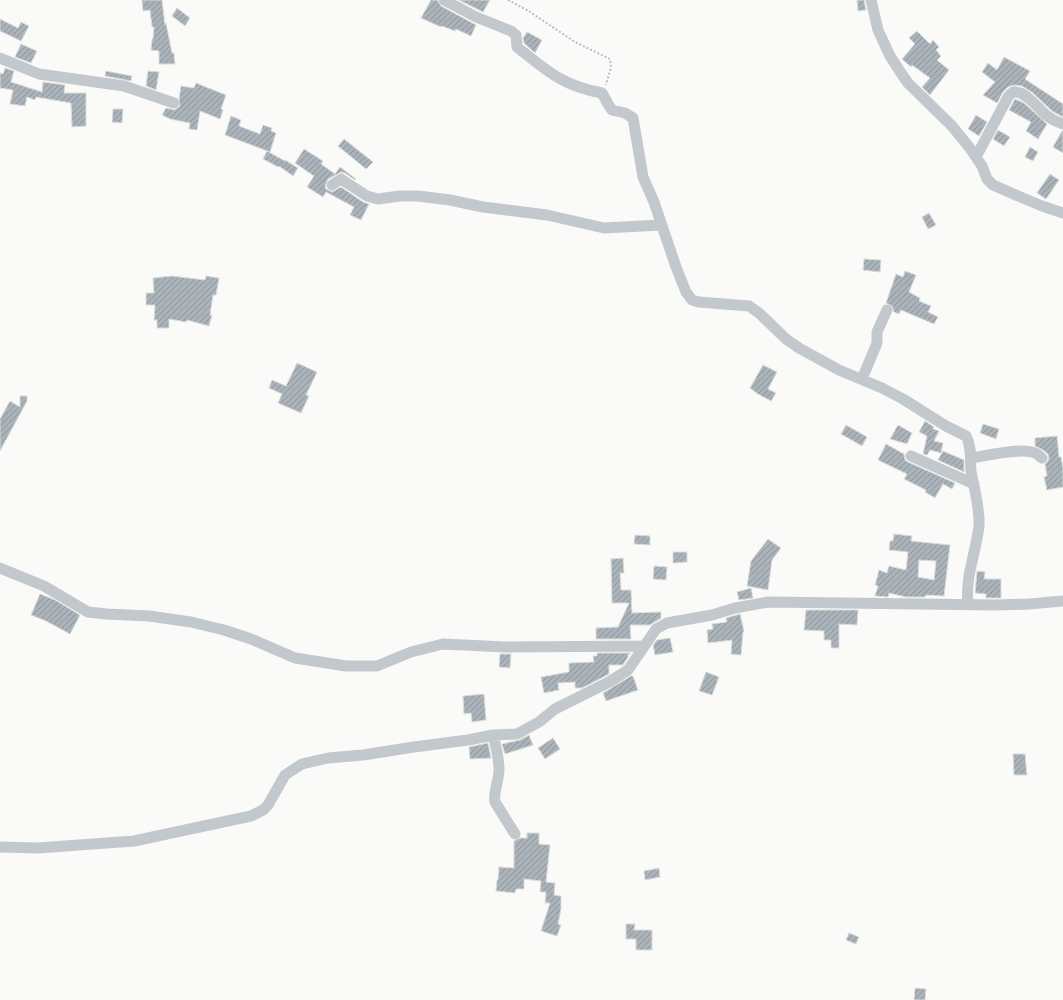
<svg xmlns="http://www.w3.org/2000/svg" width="1063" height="1000" font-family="Raleway,sans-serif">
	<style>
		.building { fill: url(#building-hatch); stroke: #dcdcda; fill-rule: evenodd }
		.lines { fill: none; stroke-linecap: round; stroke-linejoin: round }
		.path { stroke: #bbbfc2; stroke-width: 2; stroke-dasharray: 2 2; stroke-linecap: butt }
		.minor { stroke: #c3c8cc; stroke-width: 11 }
	</style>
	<defs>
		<pattern id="building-hatch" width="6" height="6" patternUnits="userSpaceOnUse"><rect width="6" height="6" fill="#aab3b9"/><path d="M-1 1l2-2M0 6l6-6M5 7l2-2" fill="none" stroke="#8e969c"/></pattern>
	</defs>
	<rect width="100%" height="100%" fill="#fafaf8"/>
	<path class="building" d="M142,0H162L165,25L166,23L172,53H174L175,64H159V51L151,50L152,39H153L154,27H152L150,10L143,11Z
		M431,0H437L441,6L476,25L471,36L456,29L455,31L442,26L441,27L421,18Z
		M459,0H490L483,12Z
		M857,0H864L866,10L858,11Z
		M177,8L190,18L185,26L172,16Z
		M0,19L18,28L21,22L29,26L21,41L0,31Z
		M917,31L930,44L933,40L939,47L936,50L941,56L937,60L949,70L930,95L922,87L930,78L912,65L911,67L902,59L915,44L909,38Z
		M527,32L542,40L535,53L524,43L523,38Z
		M21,44L37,51L31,63L15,57Z
		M1004,57L1030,71L1025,79L1063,104V117L1052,111L1033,93L1022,86L1014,85L1008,87L1003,92L997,103L983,95L995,82L982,72L988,63L997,70Z
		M5,68L14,71L11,82L42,92L43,82L65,85L64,93H86V126L72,127L71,103L36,97L35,100L27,97L25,106L10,104L13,90L0,88V73L3,74Z
		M106,71L132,76L131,81L105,76Z
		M148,71L159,72L156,90L146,86Z
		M196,83L226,95L221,109L223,110L220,119L200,111L197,130L189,129L190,123L170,119L162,115L166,108L175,110L180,106L179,99L181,86L194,88Z
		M1015,99L1024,103L1047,124L1038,139L1026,131L1031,122L1009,110Z
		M113,109H123L122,123L112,122Z
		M976,115L987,122L979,136L968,129Z
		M231,116L241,120L239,126L260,134L263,125L272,128L271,131L276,133L270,152L225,135Z
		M998,130L1010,137L1004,146L993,139Z
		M1062,131H1063V153L1053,147Z
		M344,139L373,162L366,169L338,146Z
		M1030,147L1038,152L1033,161L1025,157Z
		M304,149L323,161L321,164L335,174L340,167L356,179L355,180L345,173L341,172L328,179L325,186L326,189L332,192L341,187L363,202L369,204L361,220L350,215L354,207L326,192L323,197L307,187L314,176L295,163Z
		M267,151L285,161V160L298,168L293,176L279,166L278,167L263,159Z
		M1050,174L1059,180L1046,199L1037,193Z
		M929,213L936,225L928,229L922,217Z
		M864,259L881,260L880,272L863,270Z
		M905,271L916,275L909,292L920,298L919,301L931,306L928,312L938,317L934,324L901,310L899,314L894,312L892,306L886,303L896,274L903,277Z
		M172,276L205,280L206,276L219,278L216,295H213L210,315H212L209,326L187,320L186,322L169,319V328H157V320H154L155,305H146V293H154L153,278Z
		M297,363L317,372L306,395L309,396L301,413L278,403L282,394L269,388L272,380L286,386Z
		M763,365L777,372L768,389L776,393L771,401L758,394L750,388Z
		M20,396H27V401L0,451V419L10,401L20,407Z
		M925,421L934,427L933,429L939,431L934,441L943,443L941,453L930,450L927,455L923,454L927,436L919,432Z
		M983,424L999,429L996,439L980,433Z
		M846,425L867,437L862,446L841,434Z
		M898,425L912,433L907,444L890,439Z
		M1057,436L1059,457H1061L1063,468V487L1047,490L1044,477L1047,476L1045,464L1048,461L1049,458L1048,454L1043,450L1035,446V438Z
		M886,444L904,454L905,460L908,462L955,483L952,489L943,484L935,498L925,492L926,490L904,479L907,474L878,460Z
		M943,451L964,460V472L938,460Z
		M894,534L912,536L911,541L950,545L944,596L926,595L925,597H906L889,593L888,597L875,596L878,586L875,585L879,570L887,573L889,566L906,570L908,552L889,550L890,541H893ZM919,560L936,561L934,580L918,577Z
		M635,535L650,536V545L634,544Z
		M768,539L781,548L772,560L768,590L747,586L751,561Z
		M673,552H687V562L673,563Z
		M623,558L624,573H620L621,590H631L632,613L661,612V618L650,625H630L631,639H596V628L618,627L629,603H612L611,559Z
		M654,566L667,567L666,580L653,579Z
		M977,571L985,572L984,579H1001V598H986V594L975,593Z
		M751,588L753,598L739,600L737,592Z
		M40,594L55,600L80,615L70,634L46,621L31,615Z
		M806,610H858L857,625L839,624V648H831V640H824V631L804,630Z
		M740,614L744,631L743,632L741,655L731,654L732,640L708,643L707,630L713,629L712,624L727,622L726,618Z
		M670,638L673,652L655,655L653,645L657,640Z
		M597,653H631L628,655V657L623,665H609V674L582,688H575V682L558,683L559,690L544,693L541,677L569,672V663L594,662L593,656H597Z
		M500,654H511L510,668L499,667Z
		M706,672L719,677L712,695L699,691Z
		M631,676H633L638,690L606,701L603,693Z
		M484,694L486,720L472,722L471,713L464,714L463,696Z
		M529,735L533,745L505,754L502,744L520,740Z
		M553,738L560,749L545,759L538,748Z
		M488,743L491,758L470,759L469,747Z
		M1013,754H1025L1027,775H1014Z
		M527,833H539V844L550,845L546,882L555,883L554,895L561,896V909L558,924L561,925L557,936L541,931L550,903H545L546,892H540L541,881L524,879V889H516L515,893L496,891L497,880H498L499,867L514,868V841L520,838H527Z
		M659,868L660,877L645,880L644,871Z
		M626,924H635L634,930H652V950H636V939H626Z
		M849,933L859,937L856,944L846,940Z
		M915,988L926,989L925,1000H914Z"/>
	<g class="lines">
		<path class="path" d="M508,0L527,10L575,42L610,59L611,67L606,85"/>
		<path class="minor" d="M444,0L476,17L511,31L516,35L517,47C547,71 563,86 602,93L608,104L612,110L625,113L633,118L643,177L654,202L676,267L686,292L692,300L699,302L749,306L759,313L786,339L799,348L839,370L882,388L903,399L946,426L966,436C972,447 970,459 971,471C974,489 980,507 979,526C976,552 965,577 968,604
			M871,0L878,30L890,56L901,73L908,83L952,126L969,147L982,166L987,179L993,185L1018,196L1042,206L1063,213
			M0,58L39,74L124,86L174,103
			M976,157L1008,97C1010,95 1012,91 1016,92C1027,93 1038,108 1046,115C1051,119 1057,122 1063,124
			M332,185L341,179L367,196L378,199L400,196H418L450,200L483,207L547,215L604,228L661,225
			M862,379L877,343V332L887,310
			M911,456L974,484
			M971,458C985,456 1025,446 1037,454C1039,455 1040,457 1042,458
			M0,568L44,586L88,612L107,614L149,616L191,622L224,630L251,639L295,658L346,666H377L411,652L443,644L505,647L644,646
			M493,735C496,746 499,758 499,770C499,781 493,791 495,802L515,834
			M0,847L38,848L134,841L251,816L263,810L268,805L285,775L302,764L328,758L363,755L414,747L468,740L493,735L517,734L539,722L555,709L609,682L628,670L656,629L667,623L712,615L735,608L768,602L995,605L1029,604L1063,601"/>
	</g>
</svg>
